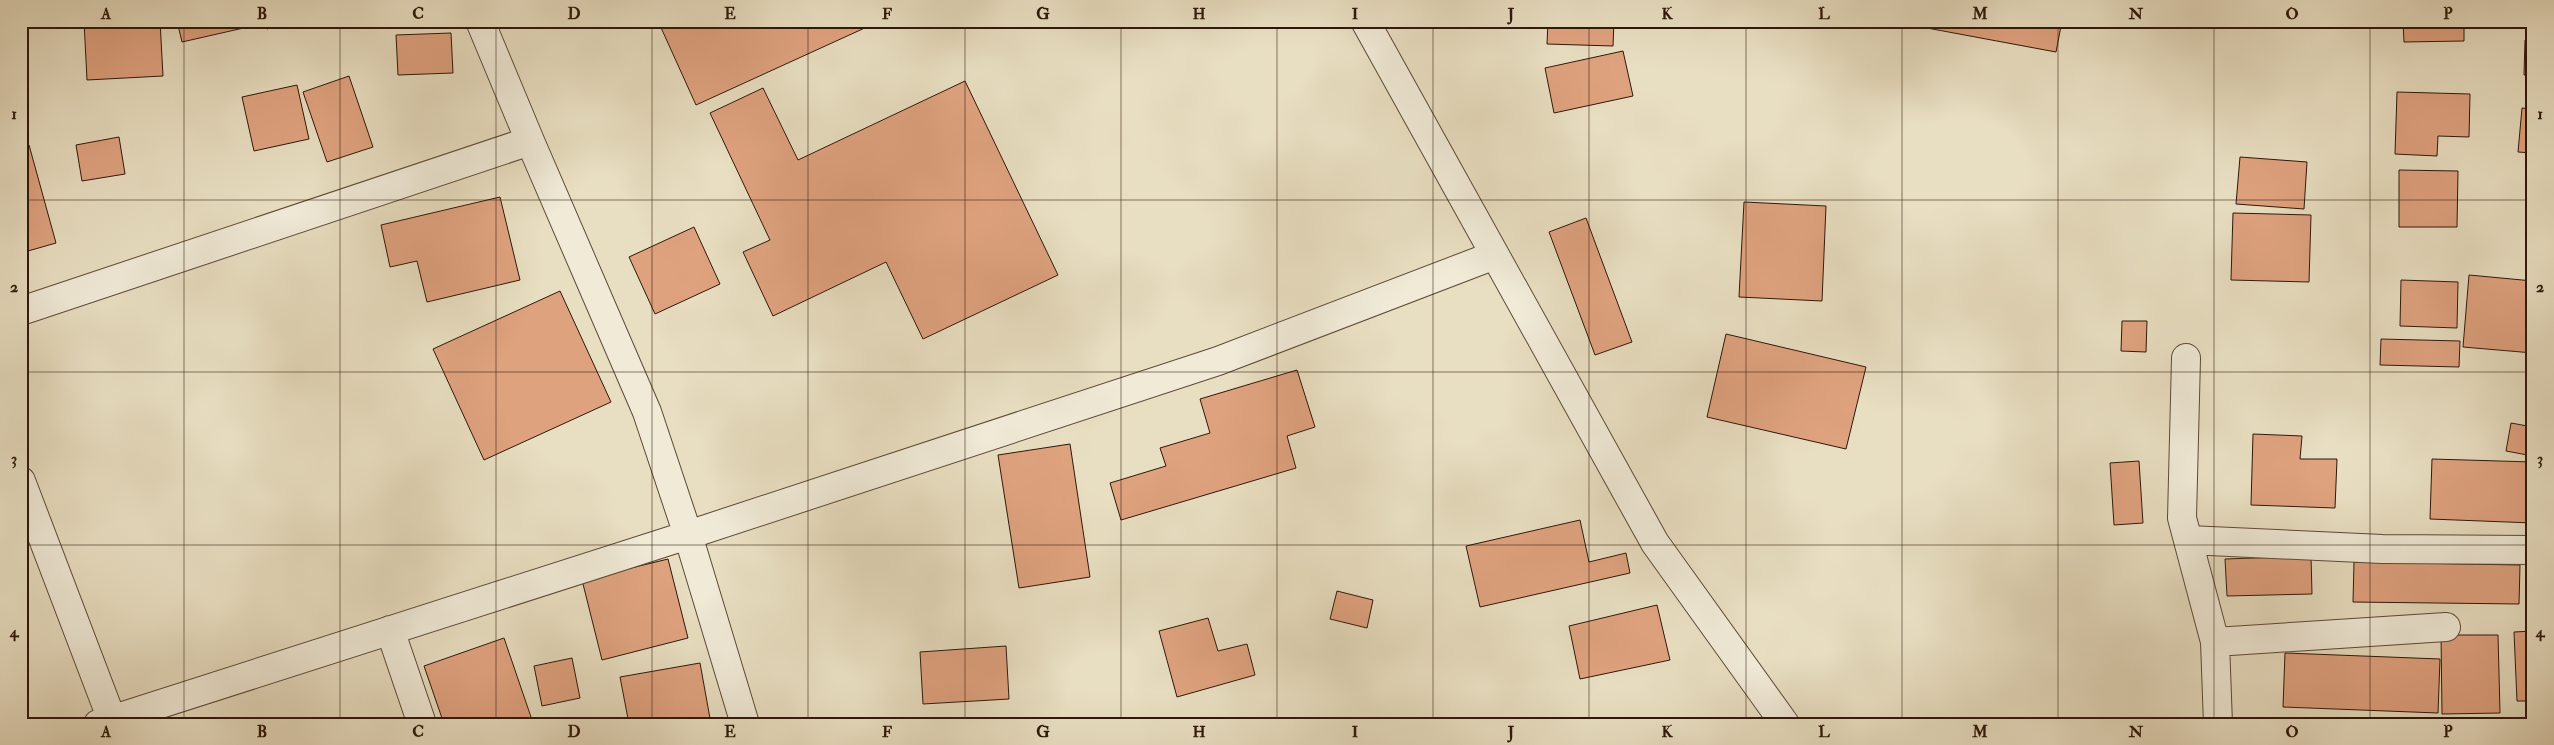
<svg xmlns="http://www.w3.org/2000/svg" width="2554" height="745" font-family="'IM FELL Double Pica',serif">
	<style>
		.building { fill: #dfa27f; stroke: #2e1709 }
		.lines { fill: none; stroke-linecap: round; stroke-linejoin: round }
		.minor-casing { stroke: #5c4937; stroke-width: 30 }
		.minor { stroke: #f0ead7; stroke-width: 28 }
		.grid { fill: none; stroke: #2e1709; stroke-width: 1; stroke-opacity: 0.55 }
		.neatline { fill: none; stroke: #2e1709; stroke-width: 2 }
		.grid-label { font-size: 16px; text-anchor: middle; font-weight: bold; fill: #2e1709 }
	</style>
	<rect width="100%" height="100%" fill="#e8dec1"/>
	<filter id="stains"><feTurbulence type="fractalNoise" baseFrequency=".004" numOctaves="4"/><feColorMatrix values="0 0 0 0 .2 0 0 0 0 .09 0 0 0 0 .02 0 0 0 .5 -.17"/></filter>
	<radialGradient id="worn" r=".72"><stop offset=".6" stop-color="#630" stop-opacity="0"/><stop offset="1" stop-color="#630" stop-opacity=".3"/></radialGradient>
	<path class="building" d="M84,21H160L163,76L87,80Z
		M177,21H247L248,27L182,42Z
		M264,21H288L267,29Z
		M658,21H880L696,105Z
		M1490,21H1520L1518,28Z
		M1548,21H1614L1613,46L1547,44Z
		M1929,21H2062L2056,52L1927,28Z
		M2403,21H2464V41L2404,42Z
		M451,33L453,73L398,75L396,35Z
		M2525,40H2533V75H2524Z
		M1623,51L1633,96L1554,113L1545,68Z
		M349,76L373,147L327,162L303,92Z
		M965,81L1058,275L923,339L886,262L773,316L743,252L770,240L710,113L763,88L798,160Z
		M297,85L309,139L254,151L242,97Z
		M2397,92L2470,94L2469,137L2438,136L2437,156L2395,154Z
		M2522,108L2533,109V153L2518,152Z
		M119,137L125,174L82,181L76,145Z
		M29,145L56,243L21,253V147Z
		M2240,157L2307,162L2304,209L2236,204Z
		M2399,170L2458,171L2457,227H2399Z
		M500,197L520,280L427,302L417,261L390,267L381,225Z
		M1744,202L1826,206L1822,301L1739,297Z
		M2233,213L2311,215L2309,282L2231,280Z
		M1586,218L1632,342L1595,355L1549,232Z
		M694,227L720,284L655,314L629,257Z
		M2469,275L2533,281V353L2463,347Z
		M2401,280L2458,282L2457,328L2400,326Z
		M560,291L611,402L484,460L433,349Z
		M2122,321H2147L2146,352L2121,351Z
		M1726,334L1866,367L1846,449L1707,417Z
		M2381,339L2460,341L2459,367L2380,365Z
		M1297,370L1315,427L1287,436L1296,468L1121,520L1110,483L1166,466L1160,448L1210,433L1200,399Z
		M2511,423L2533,427V456L2506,451Z
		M2253,434L2302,436L2300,459H2337L2335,508L2251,505Z
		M1070,444L1090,577L1019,588L998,455Z
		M2432,459L2533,462V523L2430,519Z
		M2139,461L2143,523L2114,525L2110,463Z
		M1580,520L1589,562L1626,553L1630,573L1480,607L1466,546Z
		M2311,556L2312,594L2227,596L2225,559Z
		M668,559L688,638L602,660L582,580Z
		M2354,562L2520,565L2519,604L2353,602Z
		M1337,591L1373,600L1367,628L1330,619Z
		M1657,605L1670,660L1580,679L1569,626Z
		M1208,618L1218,651L1247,644L1255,675L1177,697L1159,631Z
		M2533,631V701H2517L2514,632Z
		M2441,635H2498L2500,713L2442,714Z
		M504,638L531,717L511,724H444L424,666Z
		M1006,646L1009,699L923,704L920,652Z
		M2285,653L2440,659L2438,713L2283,707Z
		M572,658L580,698L542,706L534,666Z
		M700,663L711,724H629L620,677Z
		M1486,719V724H1426V720Z
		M1212,721V724H1164V722Z"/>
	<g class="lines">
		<defs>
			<path id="minor" d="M480,21L530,141L647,412L688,535L745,724
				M1365,21L1655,543L1785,724
				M21,311L530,141
				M2186,358L2182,518L2215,642
				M21,481L112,720
				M2188,540L2382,549L2533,550
				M390,630L422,724
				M98,724L688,535L1218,361L1495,255
				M2218,724L2215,642L2446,627"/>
		</defs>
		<use href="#minor" class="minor-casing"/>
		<use href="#minor" class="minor"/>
	</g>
	<path class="grid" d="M184,21V724M340,21V724M496,21V724M652,21V724M808,21V724M965,21V724M1121,21V724M1277,21V724M1433,21V724M1589,21V724M1746,21V724M1902,21V724M2058,21V724M2214,21V724M2370,21V724M21,200H2533M21,372H2533M21,545H2533"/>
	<rect width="2554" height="745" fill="none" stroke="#e8dec1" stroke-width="55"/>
	<rect x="28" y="28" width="2498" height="690" class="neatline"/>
	<g class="grid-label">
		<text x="106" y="19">A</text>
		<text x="262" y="19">B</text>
		<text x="418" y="19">C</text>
		<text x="574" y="19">D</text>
		<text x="730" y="19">E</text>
		<text x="887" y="19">F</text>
		<text x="1043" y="19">G</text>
		<text x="1199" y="19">H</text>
		<text x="1355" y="19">I</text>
		<text x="1511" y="19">J</text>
		<text x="1667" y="19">K</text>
		<text x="1824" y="19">L</text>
		<text x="1980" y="19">M</text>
		<text x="2136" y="19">N</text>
		<text x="2292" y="19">O</text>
		<text x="2448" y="19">P</text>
		<text x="14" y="119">1</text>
		<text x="2540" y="119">1</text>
		<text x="14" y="292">2</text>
		<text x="2540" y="292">2</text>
		<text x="14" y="464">3</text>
		<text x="2540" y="464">3</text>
		<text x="14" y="637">4</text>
		<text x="2540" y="637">4</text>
		<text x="106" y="737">A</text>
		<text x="262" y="737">B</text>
		<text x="418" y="737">C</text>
		<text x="574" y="737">D</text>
		<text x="730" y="737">E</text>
		<text x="887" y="737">F</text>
		<text x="1043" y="737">G</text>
		<text x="1199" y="737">H</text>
		<text x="1355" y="737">I</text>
		<text x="1511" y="737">J</text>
		<text x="1667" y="737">K</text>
		<text x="1824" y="737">L</text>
		<text x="1980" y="737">M</text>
		<text x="2136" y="737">N</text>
		<text x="2292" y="737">O</text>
		<text x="2448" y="737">P</text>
	</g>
	<rect width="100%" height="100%" filter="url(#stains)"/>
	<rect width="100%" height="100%" fill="url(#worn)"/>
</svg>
